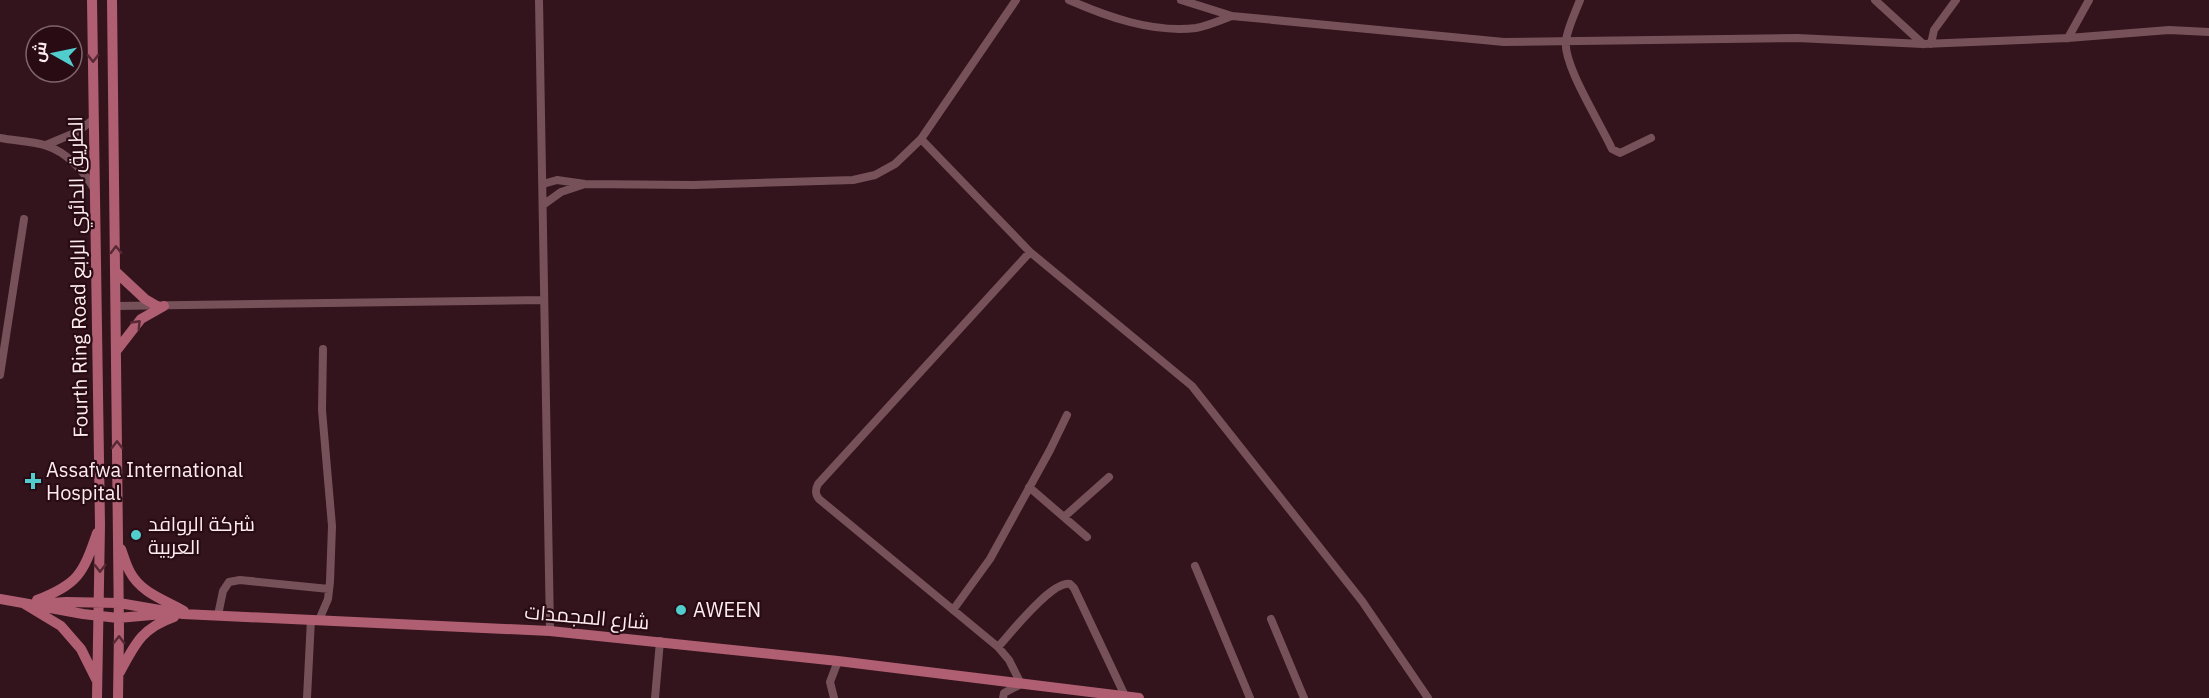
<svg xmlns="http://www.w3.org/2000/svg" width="2209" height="698" font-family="'IBM Plex Sans',Cairo,sans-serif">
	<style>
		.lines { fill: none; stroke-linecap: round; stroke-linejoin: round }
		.minor { stroke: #765159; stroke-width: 8 }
		.major { stroke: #b05f73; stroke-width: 10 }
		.oneway { stroke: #582835 }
		.poi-dot { fill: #52cdce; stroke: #280b13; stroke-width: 2 }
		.labels { text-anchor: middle; stroke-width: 4.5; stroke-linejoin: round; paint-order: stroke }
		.street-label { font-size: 20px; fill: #feecef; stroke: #280b13 }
		.poi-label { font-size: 20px; fill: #feecef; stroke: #280b13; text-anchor: start }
	</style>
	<rect width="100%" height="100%" fill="#33141c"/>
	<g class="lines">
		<path class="minor" d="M539,0L550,631
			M1069,0C1108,17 1152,33 1196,28C1208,26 1221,20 1232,16
			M1181,0L1232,16L1504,42L1797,38L1923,44L2068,38L2169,30L2209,32
			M1580,0C1575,13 1568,27 1566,40C1562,64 1601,124 1612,149L1620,153L1651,138
			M1875,0L1923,44
			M2068,38L2089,0
			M1931,44L1934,30L1956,0
			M0,138C15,141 33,141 47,146C68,153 84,172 95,190
			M921,139L1030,252L1192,386L1362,601L1428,698
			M46,145L77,132L94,119
			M543,184L557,180L585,184L693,185L853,180L875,175L895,164L921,139L1016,0
			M543,205L561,192L582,185
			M116,306L543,300
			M0,375L24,219
			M1029,487L1087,537
			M1064,517L1109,477
			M1195,566L1250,698
			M953,610L990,559L1050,450L1067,415
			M218,615L223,591L229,582L240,580L329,589
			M1271,619L1304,698
			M319,620L328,599L330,582L332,526L322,410L323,349
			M998,647C1010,634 1052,580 1070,584L1074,588L1126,698
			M307,698L311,619
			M655,698L660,641
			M834,698L830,682L838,661
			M1003,698L1004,693L1021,684L1009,660L998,647L819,499C815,494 815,490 818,484L1030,252"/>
		<path class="major" d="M92,0L100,525L97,698
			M112,0L119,631L118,698
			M116,272L145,299L157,306
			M117,350L141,319L164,306
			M121,549C124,557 126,565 130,572C141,593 165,600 184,611
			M0,599L23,603L61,626L81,649L96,679
			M37,600C78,584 83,574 97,533
			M23,603L83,614L118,618L163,614
			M37,604L66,602L119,603L183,614L550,631L838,661L1139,698
			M120,672C135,644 142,628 174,617"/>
	</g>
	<defs><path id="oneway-chevron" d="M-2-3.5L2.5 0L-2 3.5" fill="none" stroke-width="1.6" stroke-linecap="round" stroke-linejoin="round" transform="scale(1.5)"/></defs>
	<g class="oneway">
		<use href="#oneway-chevron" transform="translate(93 58) rotate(89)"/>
		<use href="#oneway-chevron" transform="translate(116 250) rotate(-91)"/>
		<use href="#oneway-chevron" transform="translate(137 324) rotate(-46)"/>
		<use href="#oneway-chevron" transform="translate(117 445) rotate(-90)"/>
		<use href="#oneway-chevron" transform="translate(100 568) rotate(90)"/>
		<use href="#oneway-chevron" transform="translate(119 640) rotate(-89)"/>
	</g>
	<g class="poi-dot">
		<path d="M30 472h6v6h6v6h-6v6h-6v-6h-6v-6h6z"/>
		<circle cx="136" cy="535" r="6"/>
		<circle cx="681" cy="610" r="6"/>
	</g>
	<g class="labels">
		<g class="street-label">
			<text transform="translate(78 277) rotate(-91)" y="7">Fourth Ring Road الطريق الدائري الرابع</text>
			<text transform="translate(587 617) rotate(5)" y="7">شارع المجمدات</text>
		</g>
		<g class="poi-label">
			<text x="46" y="477">Assafwa International<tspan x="46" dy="23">Hospital</tspan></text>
			<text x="148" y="531">شركة الروافد<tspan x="148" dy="23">العربية</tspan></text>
			<text x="693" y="617">AWEEN</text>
		</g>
	</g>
	<g transform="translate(54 54) rotate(279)"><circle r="28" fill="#280b13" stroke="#7e656b" stroke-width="1.5"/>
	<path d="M0-4.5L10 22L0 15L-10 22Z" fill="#52cdce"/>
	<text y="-9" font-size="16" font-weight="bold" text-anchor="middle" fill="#feecef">ش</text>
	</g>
</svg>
